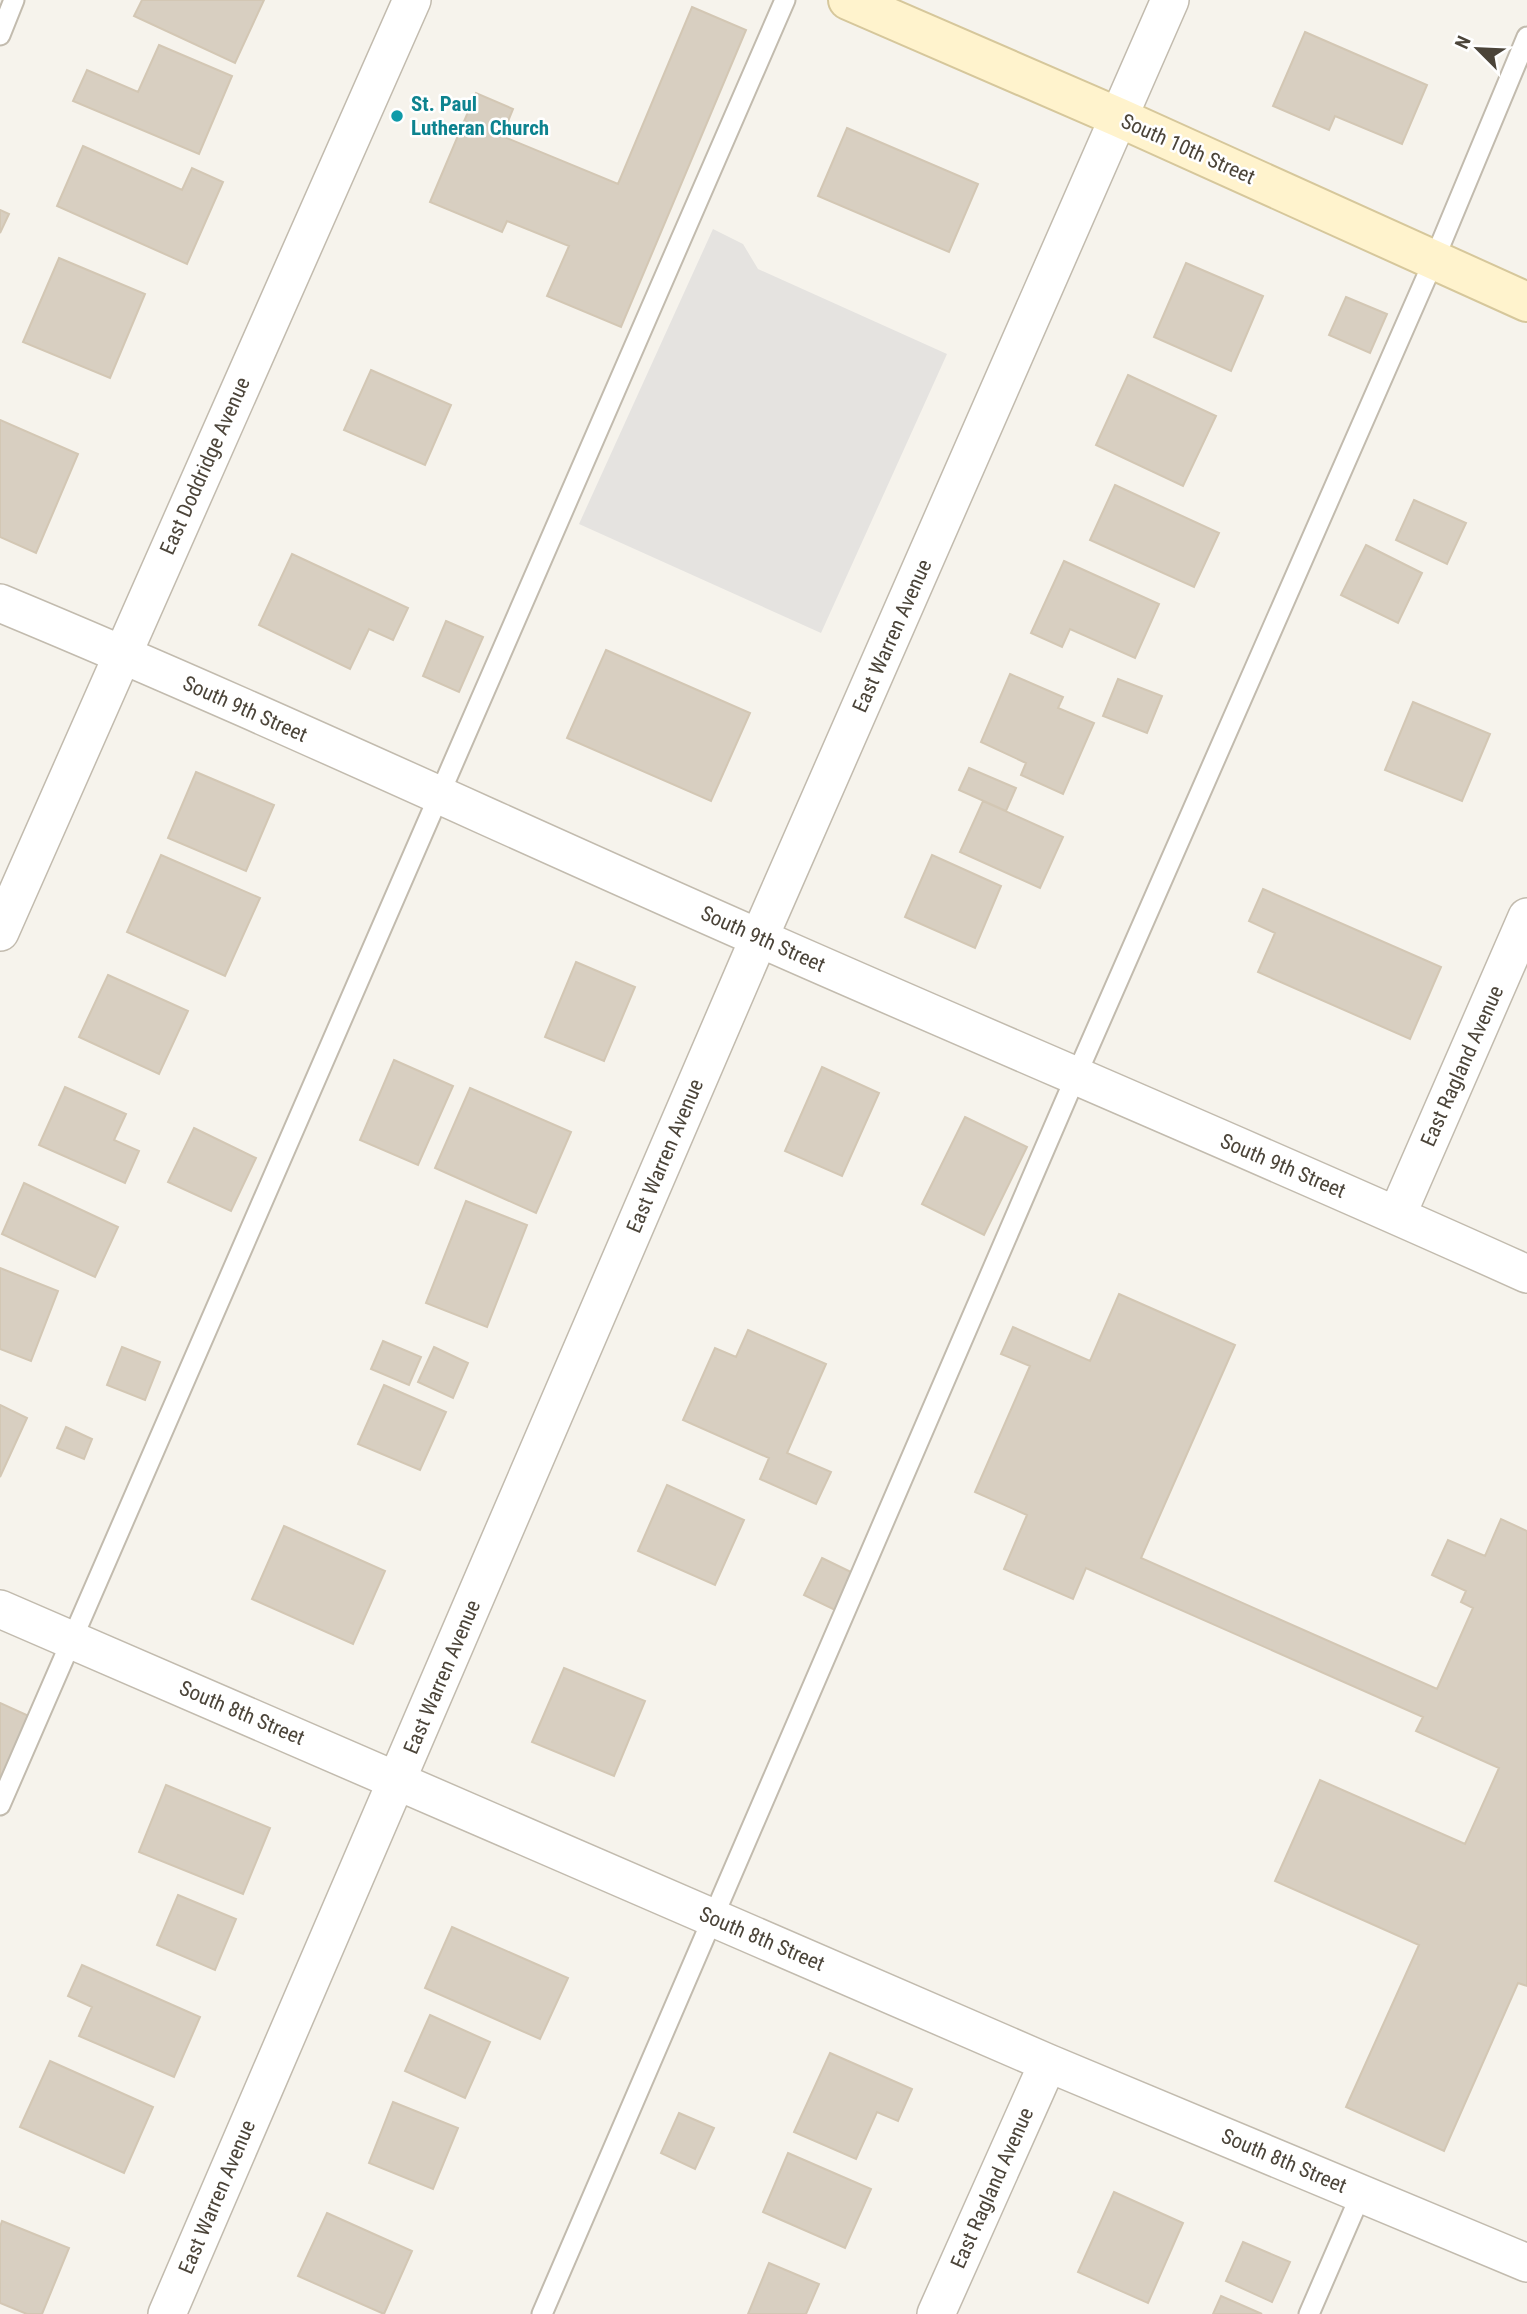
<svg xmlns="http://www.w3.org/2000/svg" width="1527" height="2314" font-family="'Roboto Condensed',sans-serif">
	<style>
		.parking { fill: #e5e3e0 }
		.building { fill: #d8cfc1; stroke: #d3c7b4; stroke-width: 2 }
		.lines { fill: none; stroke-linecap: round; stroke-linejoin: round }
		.lane-casing { stroke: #c2bbae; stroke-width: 23 }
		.street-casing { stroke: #c2bbae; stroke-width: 40 }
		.secondary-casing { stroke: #d6c79b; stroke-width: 42 }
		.lane { stroke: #fff; stroke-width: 19 }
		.street { stroke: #fff; stroke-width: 37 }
		.secondary { stroke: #fff3cd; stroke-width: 38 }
		.culture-dot { fill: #0f9aa8; stroke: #fff; stroke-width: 2.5 }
		.labels { text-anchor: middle; stroke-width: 5; stroke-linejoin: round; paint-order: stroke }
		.culture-label { font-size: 21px; font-weight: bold; fill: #0d838f; stroke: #fff; text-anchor: start }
		.street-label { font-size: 21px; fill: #4b4439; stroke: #fff }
	</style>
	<rect width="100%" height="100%" fill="#f6f3ec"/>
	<path class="parking" d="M713,229L743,244L758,269L947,354L821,633L579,524Z"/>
	<path class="building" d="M142,0H264L235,63L134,16Z
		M692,7L746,30L621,327L547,296L569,246L507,221L502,232L430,202L476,93L513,109L502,136L618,184Z
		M1305,32L1427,85L1402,144L1335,116L1329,130L1273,106Z
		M159,45L232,76L199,154L73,101L87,70L138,92Z
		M847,128L978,184L949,252L818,196Z
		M83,146L182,190L192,168L223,182L187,264L57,206Z
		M0,210L9,214L0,233Z
		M59,258L145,294L110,378L23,342Z
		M1186,263L1263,296L1231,371L1154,337Z
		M1346,297L1387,314L1370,353L1329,335Z
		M371,370L451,405L425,465L344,430Z
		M1128,375L1216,416L1183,486L1096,445Z
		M0,420L78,454L36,553L0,537Z
		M1115,485L1219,533L1194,587L1090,540Z
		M1414,500L1466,523L1447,564L1396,540Z
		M1366,545L1422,573L1398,623L1341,595Z
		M292,554L408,608L393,640L369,629L350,669L259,625Z
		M1064,561L1159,604L1135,658L1070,629L1062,647L1031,633Z
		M446,621L483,637L459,692L423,676Z
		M606,650L750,713L711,801L567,738Z
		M1010,674L1063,697L1058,708L1094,723L1063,794L1021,775L1026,763L981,742Z
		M1118,679L1162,696L1147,733L1103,716Z
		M1413,702L1490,734L1462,801L1385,770Z
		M969,768L1016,788L1006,811L959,790Z
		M196,772L274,805L246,871L168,838Z
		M983,801L1063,837L1040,888L960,852Z
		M161,855L260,898L225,976L127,932Z
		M932,855L1001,886L975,948L905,917Z
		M1263,889L1441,967L1410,1039L1258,972L1275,933L1249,921Z
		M576,962L635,987L604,1061L545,1037Z
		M108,975L188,1011L159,1074L79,1037Z
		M394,1060L453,1086L418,1165L360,1140Z
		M822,1067L879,1093L842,1176L785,1151Z
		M65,1087L126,1114L114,1140L139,1151L125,1183L39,1145Z
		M470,1088L571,1132L536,1213L435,1168Z
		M965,1117L1027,1147L984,1235L922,1204Z
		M194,1128L256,1158L231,1211L168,1182Z
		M24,1183L118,1227L95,1277L2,1234Z
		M466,1201L527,1225L487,1327L426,1303Z
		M0,1268L58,1291L31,1361L0,1349Z
		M1119,1294L1235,1345L1141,1558L1437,1689L1473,1608L1461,1602L1466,1591L1432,1575L1448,1540L1485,1556L1501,1519L1527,1531V1986L1518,1983L1444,2151L1346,2107L1419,1945L1275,1881L1320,1780L1465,1844L1499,1768L1416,1731L1423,1717L1086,1568L1073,1599L1004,1569L1027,1515L975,1492L1030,1366L1001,1354L1013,1327L1090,1361Z
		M748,1330L826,1364L787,1453L831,1472L816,1504L760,1479L769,1458L683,1420L715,1348L736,1357Z
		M383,1341L421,1357L409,1385L371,1369Z
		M122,1347L160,1362L145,1400L107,1385Z
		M434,1347L468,1363L453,1398L418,1382Z
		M384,1385L446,1412L420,1470L358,1444Z
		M0,1405L27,1418L0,1477Z
		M66,1427L92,1439L84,1459L57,1448Z
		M667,1485L744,1520L715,1585L638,1551Z
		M284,1526L385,1571L353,1644L252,1599Z
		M822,1558L853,1573L835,1610L804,1595Z
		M564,1668L645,1701L614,1776L532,1742Z
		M0,1703L31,1717L0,1782Z
		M166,1785L270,1828L243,1894L139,1852Z
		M178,1895L236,1919L215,1970L157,1945Z
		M452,1927L568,1978L540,2039L425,1988Z
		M82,1965L200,2017L174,2077L79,2036L92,2007L68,1996Z
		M430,2015L490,2042L465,2098L405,2071Z
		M830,2053L912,2089L898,2121L877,2112L856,2159L794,2132Z
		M50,2061L153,2107L124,2173L20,2127Z
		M393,2102L458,2128L433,2189L369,2163Z
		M679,2113L714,2128L695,2169L661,2153Z
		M788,2153L871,2189L845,2248L763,2212Z
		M1114,2192L1183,2223L1148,2303L1078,2272Z
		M327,2213L412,2251L384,2314L298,2276Z
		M2,2221L69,2248L42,2314H27L0,2303V2227Z
		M1243,2242L1290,2262L1272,2302L1226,2281Z
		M769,2263L819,2284L806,2314H748Z
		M1221,2296L1262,2314H1213Z"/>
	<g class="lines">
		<defs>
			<path id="lane" d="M0,35L14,0
				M0,1805L785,0
				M542,2314L1076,1076L1434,260L1527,37
				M1309,2314L1361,2194"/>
			<path id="street" d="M0,603C256,709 506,827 759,938C1015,1051 1273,1159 1527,1274
				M0,932L412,0
				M1397,1215L1527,917
				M0,1609L1048,2063L1527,2263
				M167,2314L759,938L1170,0
				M936,2314L1048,2063"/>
			<path id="secondary" d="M848,0L1120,118L1527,302"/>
		</defs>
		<use href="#lane" class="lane-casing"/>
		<use href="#street" class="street-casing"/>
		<use href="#secondary" class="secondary-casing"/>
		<use href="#lane" class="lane"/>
		<use href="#street" class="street"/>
		<use href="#secondary" class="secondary"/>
	</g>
	<circle class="culture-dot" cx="397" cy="116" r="7"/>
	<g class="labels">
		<g class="culture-label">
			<text x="411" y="111">St. Paul<tspan x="411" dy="24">Lutheran Church</tspan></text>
		</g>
		<g class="street-label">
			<text transform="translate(1188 149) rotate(24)" y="7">South 10th Street</text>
			<text transform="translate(205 466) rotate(-66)" y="7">East Doddridge Avenue</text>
			<text transform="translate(892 636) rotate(-66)" y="7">East Warren Avenue</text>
			<text transform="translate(245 709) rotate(24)" y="7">South 9th Street</text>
			<text transform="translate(763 939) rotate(24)" y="7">South 9th Street</text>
			<text transform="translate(1462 1066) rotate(-66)" y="7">East Ragland Avenue</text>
			<text transform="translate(665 1156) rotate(-67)" y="7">East Warren Avenue</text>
			<text transform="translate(1283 1166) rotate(23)" y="7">South 9th Street</text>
			<text transform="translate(442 1677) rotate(-67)" y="7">East Warren Avenue</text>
			<text transform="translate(242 1713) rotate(23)" y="7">South 8th Street</text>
			<text transform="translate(762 1939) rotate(23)" y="7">South 8th Street</text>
			<text transform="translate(1284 2161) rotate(23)" y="7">South 8th Street</text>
			<text transform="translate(992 2188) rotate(-66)" y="7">East Ragland Avenue</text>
			<text transform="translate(217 2197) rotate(-67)" y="7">East Warren Avenue</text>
		</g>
	</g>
	<g transform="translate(1478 49) rotate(294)" stroke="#ffffff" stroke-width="5" paint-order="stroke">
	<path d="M0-5L12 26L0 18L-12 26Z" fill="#4b4439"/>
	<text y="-10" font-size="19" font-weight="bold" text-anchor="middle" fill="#4b4439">N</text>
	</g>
</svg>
